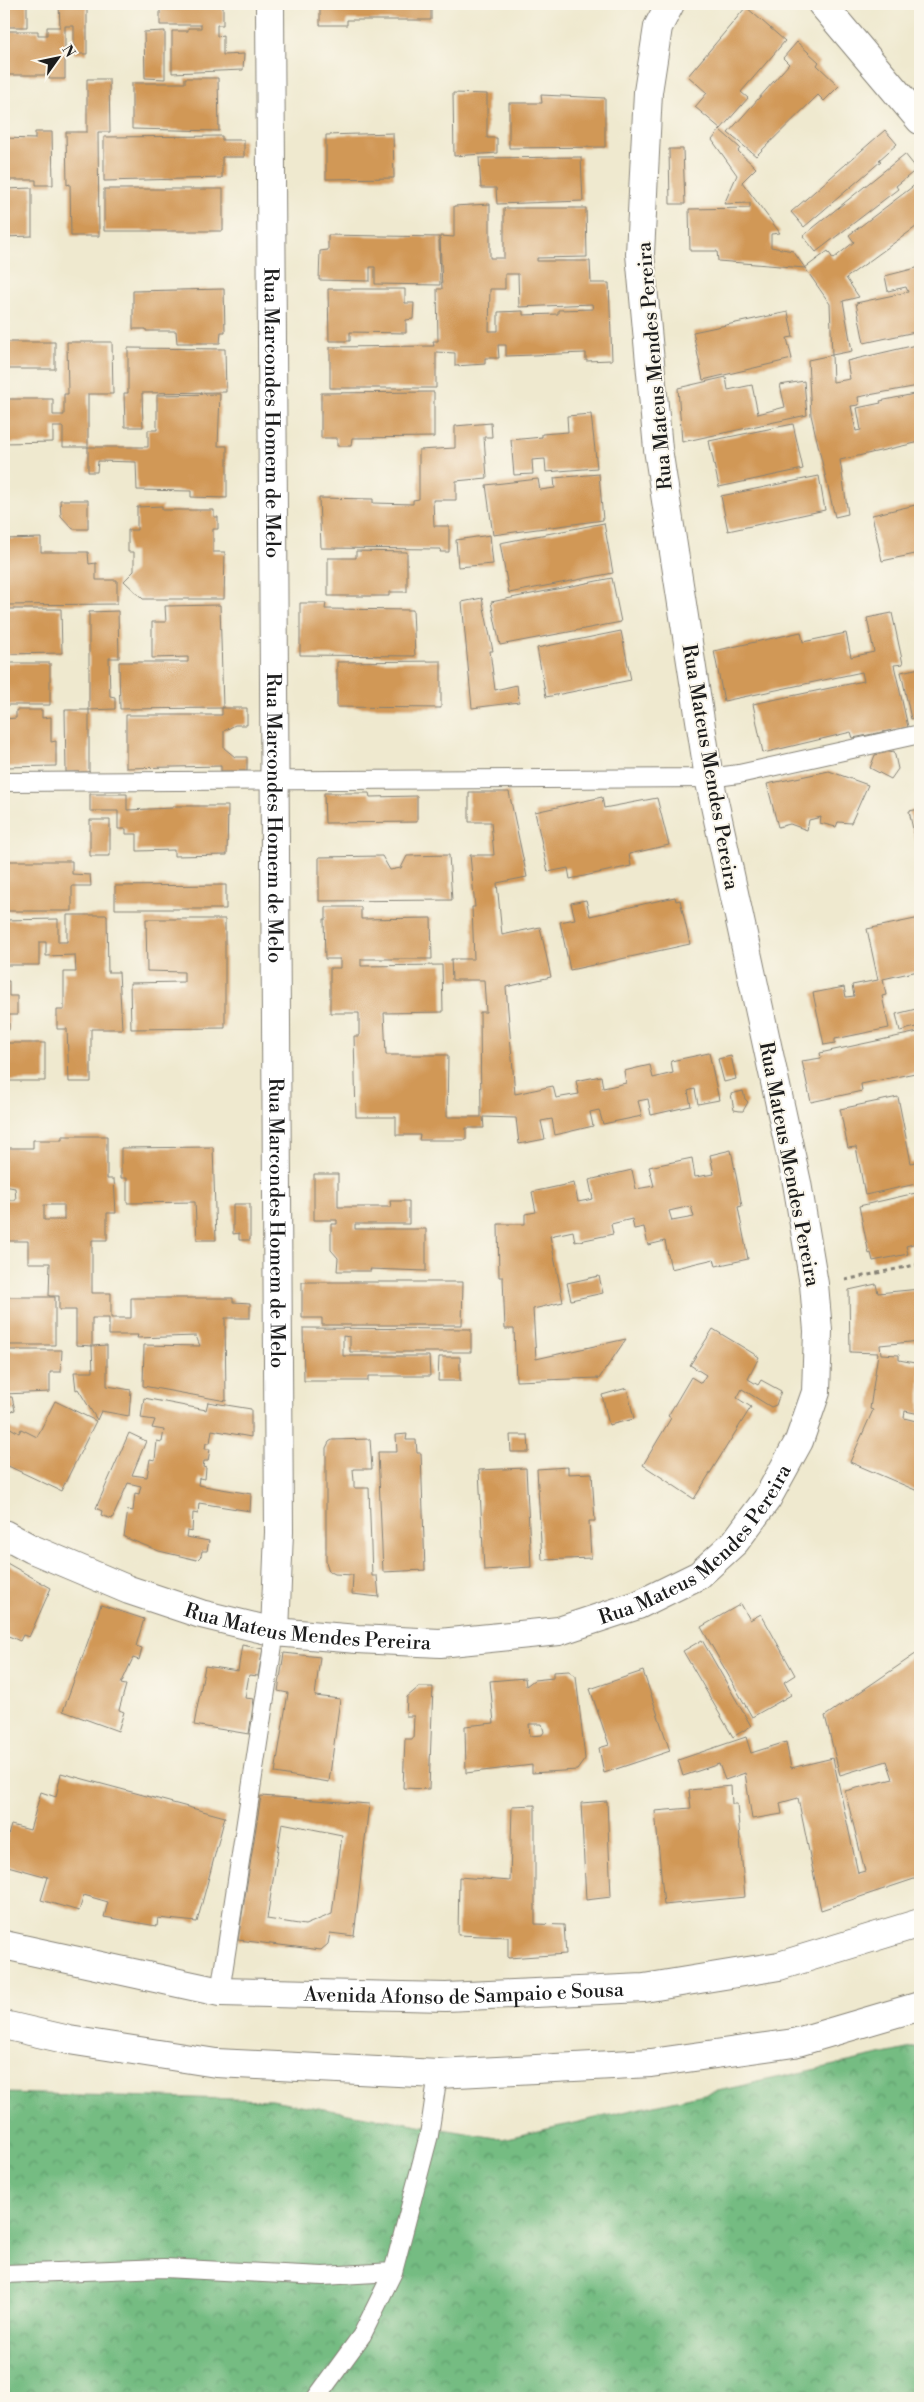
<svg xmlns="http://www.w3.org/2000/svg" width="924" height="2402" font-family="'Libre Bodoni',serif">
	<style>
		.forest { fill: url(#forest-crowns); stroke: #486c4f }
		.building { fill: #d19857; fill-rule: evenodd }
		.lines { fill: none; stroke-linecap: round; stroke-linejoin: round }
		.service-casing { stroke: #868276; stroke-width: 20 }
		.minor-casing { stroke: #868276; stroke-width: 30 }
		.tertiary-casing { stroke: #868276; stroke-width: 30 }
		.secondary-casing { stroke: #868276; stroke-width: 30 }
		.path { stroke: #868276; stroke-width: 3; stroke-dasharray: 4 4; stroke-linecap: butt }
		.service { stroke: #fff; stroke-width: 18 }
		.minor { stroke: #fff; stroke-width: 28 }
		.tertiary { stroke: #fff; stroke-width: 28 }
		.secondary { stroke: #fff; stroke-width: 28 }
		.labels { text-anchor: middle; stroke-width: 4; stroke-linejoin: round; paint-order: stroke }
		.street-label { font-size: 20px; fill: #1c1c1c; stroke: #fbf7ec }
	</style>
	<defs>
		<pattern id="forest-crowns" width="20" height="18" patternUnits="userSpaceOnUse" patternTransform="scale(1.25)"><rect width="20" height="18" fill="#74bc82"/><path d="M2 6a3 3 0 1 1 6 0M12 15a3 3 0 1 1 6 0" fill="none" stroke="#5e986a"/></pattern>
	</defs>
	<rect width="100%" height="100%" fill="#fbf7ec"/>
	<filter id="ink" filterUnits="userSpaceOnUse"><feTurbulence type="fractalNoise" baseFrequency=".02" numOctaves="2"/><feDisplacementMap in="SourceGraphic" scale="10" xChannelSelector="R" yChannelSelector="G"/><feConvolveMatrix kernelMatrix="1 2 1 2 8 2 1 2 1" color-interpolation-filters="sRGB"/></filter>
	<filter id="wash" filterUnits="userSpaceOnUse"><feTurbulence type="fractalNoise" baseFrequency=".0096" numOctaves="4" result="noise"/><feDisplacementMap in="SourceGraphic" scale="20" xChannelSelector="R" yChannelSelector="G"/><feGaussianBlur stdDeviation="1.12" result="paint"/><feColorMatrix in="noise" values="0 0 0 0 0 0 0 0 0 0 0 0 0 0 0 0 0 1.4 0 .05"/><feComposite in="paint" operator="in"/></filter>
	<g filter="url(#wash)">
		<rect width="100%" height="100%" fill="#efe9cf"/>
		<path class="forest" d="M920,2046V2398H4V2093L271,2100L502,2139Z"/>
		<g id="blocks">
			<path class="building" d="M4,4H27V27H4Z
				M59,4H87V54H74V26H65V79H49V75H4V31H38V35H47V27H60Z
				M160,4H223V25H217V36L223,35V55L244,54L243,70L172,73V31H188V28H201V25H160Z
				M320,4H431V20H347V25H320Z
				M746,7L785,41L741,92L748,98L721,129L695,107L707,93L688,76Z
				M165,31V79L145,78L144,32Z
				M797,42L819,62L817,65L839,86L824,101L818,95L756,156L728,133L789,64L783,58Z
				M185,78H218L219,131L132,129V83H185Z
				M87,79H109L110,132H98L99,236H71L70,184L67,185L66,132H87Z
				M453,93L487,94V138H497V153L454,156Z
				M541,95L605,98V147L509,148V103H542Z
				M720,130L740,148L738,151L756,168L742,182L780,233L771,234V247L793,251L805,268L828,251L833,259L854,242L849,235L920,181V224L846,278L859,297L843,301L852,351L832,355L830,304L805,268L718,261L717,251H690L689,209L750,208V203L724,204L737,175L712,140Z
				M885,130L897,144L879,160L881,161L804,227L791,212Z
				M35,132H52L53,185H36V180H4V138L35,139Z
				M393,133L394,178L326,179V135Z
				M222,136V140H244V157H222V178L104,181V137Z
				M669,149H683L685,204H670Z
				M905,154L917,169L896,186L898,189L816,252L803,236Z
				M581,157L583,201L497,204L496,188H481L479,158Z
				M32,188V236L4,237V189Z
				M104,189H223V231H104Z
				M490,204V258H504V208H586L587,257L537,258V261H590L591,283H609L612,360L586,361V353L506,356V345H498L499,358H485V364L455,366V353L436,352V388H330V347L434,346L433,341H438L437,289H442L440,236L454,237V206ZM505,274H518L519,307L592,304L593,309L558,310V314L523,315V311L498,312V331H489L490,289H505Z
				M328,235L439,237L440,285L375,284V267H370V281L319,280L320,251L328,250Z
				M920,267V336L917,337L915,332L864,343L856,303L908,292L906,287L888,291L885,276Z
				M224,289L225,332H221L220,343H177L176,331H146V329H133V291Z
				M328,289H405V303H414L413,319L406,320V333L350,332V341H329Z
				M788,312L793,337L787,338L792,359L703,380L693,332Z
				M4,342H55V369H4Z
				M67,342H112L113,394H88V447H63V427H53V442L4,443V399H53V415H64V394H68Z
				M920,344V442L840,460L848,514L835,517L811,415L808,360L832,355L833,382L850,379L847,361ZM918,386L919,393L880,401L881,403L857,408L861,430L856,431L851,406L859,405L858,397Z
				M128,348L225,349L226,392L142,393L143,427H125L124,393H128Z
				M726,377L728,390L752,385L758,414L785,407L780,385L804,381L807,415L682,442L678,388Z
				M434,392V437L352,438L351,446H337V438H321V393Z
				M220,394L218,446H227V498L191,497V491L137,490L136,462L98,461L97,472H88V447H148V430H157V395Z
				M591,414L597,468L546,472L545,459L532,460L533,474L514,475L511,440L542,437V434L568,432L567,416Z
				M491,423L492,437H484L487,478L456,481V500H433L434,526H449V552H440L441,549L321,548L319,498L373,499V503L413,504V500L419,499V450L455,448V426Z
				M793,424L803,469L719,487L709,441Z
				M599,474L603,520L493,535L486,485L538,479L540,490L555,488L554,478Z
				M819,476L825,510L728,531L721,496Z
				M60,500H88V529H73L61,516Z
				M920,504V553L882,561L872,515Z
				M162,506V510H214V517H218V529H213V552H225L224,599H143L124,581L134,571V552H128V530H137V507Z
				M604,523L613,573L509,593L500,543Z
				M490,535L493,564L458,567L456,540Z
				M41,538V552H88L89,564L96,563V580H117V604L4,605V539Z
				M356,551L407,552V592H389V596H328V558H356Z
				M612,578L621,622L500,645L491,602Z
				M482,598L493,651H490L495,690L517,685L519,702L472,708L462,602Z
				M300,603H326L325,609L413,610L415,656L300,655Z
				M220,605L223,708L120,709L119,662H188V657L152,658V622H166L165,606Z
				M4,609H61L62,653L4,654Z
				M118,611L119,658H109L110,696L115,697V709L89,710V612Z
				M892,613L903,664L894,665L908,727L853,738L851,732L763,753L753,704L864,681L862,672L724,701L714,651L801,632L803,642L846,633L851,657L874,652L867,618Z
				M621,631L631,680L546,697L537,648Z
				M441,661V708L337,707V662Z
				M4,663H50V705H4Z
				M920,668V717L911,719L901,672Z
				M222,708H247V725H235L224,731V748L235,757H247V771H221V766L126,768V715H222Z
				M16,710H42V718L51,717V742L56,741V766L4,767V719L16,718Z
				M65,710H89V772H66Z
				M894,751L898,769L891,779L870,768L875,755Z
				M829,771L868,785L851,823L838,822L836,827L820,823L821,817L809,820L807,830L790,824L778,827L767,784Z
				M469,792H509L527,877L497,883L502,935L540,927L551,977L506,987L515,1094L553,1086L556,1098L579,1094L576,1081L601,1076L603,1088L613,1086L626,1083L624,1071L650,1065L653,1078L673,1073L671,1061L709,1053L719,1100L698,1104L695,1089L691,1090L688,1091L691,1106L651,1115L648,1099L638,1101L642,1116L603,1124L599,1110L590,1112L593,1126L555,1135L552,1119L541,1121L545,1139L519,1144L516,1118L483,1117L484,1128H466V1140H419L420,1135H396V1117H356L354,1036H359V1013H330V968H340V959H325L324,919H326V907H361V919L431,918L432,959H361V966L442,965L443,1012L384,1013L386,1055H448L447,1117H481L480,1012H486L484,980H452L451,959H474L472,907H475L470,855H494L491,822H469Z
				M324,793H369L370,797L417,796V822L325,823Z
				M90,794H127V810L173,808V806H228L227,855L174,856V850L137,851V834H126V829H118V811H90Z
				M602,797L604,808L657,798L669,845L629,854L631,866L570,879L568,868L548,872L535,812Z
				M920,809V857H919L909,811Z
				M90,820H110V856H90Z
				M449,855L452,900L319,901V857L382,856L390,870L401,868L407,856Z
				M4,861H72V874L90,875L91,886H72V911H4Z
				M226,885V909H115V886Z
				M675,897L676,901L680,900L690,944L570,970L560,922L575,919L571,903L586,900L590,916Z
				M67,915H107L108,972H119L122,1029H91V1082H69L67,1029H57V1010H64V972H76L75,955L46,956V942H39V965H4V920L58,919V942H67Z
				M920,918V978L918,971L883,979L886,995L882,996L889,1028L835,1039V1043L824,1045L813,993L844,987L846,997L854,996L852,985L878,980L867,929Z
				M146,919H225V1028L131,1029L130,983L184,982V972L147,971Z
				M4,981H9V996H17V1015H9V1030H4Z
				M920,1008V1026L900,1031L896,1014Z
				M918,1032L920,1072L861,1084L862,1091L811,1102L802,1061L821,1058L820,1053Z
				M4,1043H45V1081H4Z
				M731,1056L736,1079L724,1082L718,1059Z
				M743,1091L745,1099L748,1102L743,1111H740L734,1110L731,1094Z
				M898,1097L911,1163L920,1161V1186H917L916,1184L865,1195L856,1147L848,1148L840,1109Z
				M62,1136H107V1179H114L116,1213H107V1240H92V1293H111V1318H131V1298H233V1302L250,1303V1318H225L226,1401L143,1386L144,1345L200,1346L196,1336L137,1338L138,1335H109V1318H92V1346L76,1345V1310H59V1296H49L50,1263H28V1241H4V1200H16L15,1188L4,1186V1148H33V1140H62ZM44,1205H64V1220H44Z
				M213,1147L216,1240H197L195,1202L127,1203V1178H121V1148Z
				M731,1150L742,1206L738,1207L748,1259L716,1266L714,1259L671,1269L665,1241L648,1245L644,1227L634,1229L632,1219L611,1224L613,1234L575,1242L573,1231L550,1236L563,1302L533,1309L536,1359L626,1339L598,1380V1378L516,1381L514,1329H505L503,1277H499L498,1224H525V1214L536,1212L532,1192L574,1183L578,1202L593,1199L589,1180L632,1170L636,1189L654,1186L649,1167L692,1158L695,1177L714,1174L710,1155ZM691,1206L694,1217L672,1221L669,1211Z
				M314,1174H338V1207H391L390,1201H409V1224H355V1229H426V1271L370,1269L371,1271H337L338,1258L331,1250V1224H337V1220H314Z
				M920,1192V1242L906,1246L908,1254L873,1261L871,1253L869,1254L859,1206Z
				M233,1204H250V1240H239V1233L233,1234Z
				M599,1276L603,1293L571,1300L567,1283Z
				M302,1282H463L462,1325H322V1318H302Z
				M876,1284L878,1293L920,1289V1341L880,1345L881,1354L899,1355V1360L920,1364V1414L905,1411L904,1418L920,1422V1492L850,1462L873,1410L870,1409L878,1353L850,1352L849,1290Z
				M4,1297H55V1345H4Z
				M303,1328L471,1329V1352H350V1337L343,1336V1356H429L430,1376H368V1381H304Z
				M713,1329L759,1357L748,1379L758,1385L761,1380L781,1391L776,1405L771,1407L742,1389L737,1398L751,1407L694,1499L643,1465L671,1418L668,1416L691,1377L701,1383L706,1375L690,1365Z
				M107,1345V1386L131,1390L129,1416L101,1411L97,1420L78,1389L76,1390L74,1372H93L92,1346Z
				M4,1350H62L61,1372H50V1392L4,1394Z
				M439,1357H460V1381H438Z
				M627,1388L634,1419L609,1425L602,1395Z
				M4,1397H12L15,1410L4,1413Z
				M144,1398L206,1410L208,1402L251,1409V1437L212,1430L210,1443H206L205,1449H210L208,1461H204L203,1467L206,1468L205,1479L199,1478L198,1485L251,1494L250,1511L199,1503L198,1514L193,1513L192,1532L187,1531L186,1537L209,1541L207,1551H202L201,1556L197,1560L159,1551L124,1537L128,1510L133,1511L135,1493L139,1494L141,1486L128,1483L112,1519L101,1515L102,1511L96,1508L129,1433L146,1441L132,1475L147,1477L150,1459L155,1460L157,1441L162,1442L164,1430L152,1428L155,1420L141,1418Z
				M55,1401L96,1421L61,1491L4,1464L8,1455L4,1453V1432L7,1426L19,1433L21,1429L37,1437Z
				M407,1434L406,1440H416L417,1453H421L425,1570L383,1572L378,1452H397L396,1435Z
				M510,1435H528L529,1452H511Z
				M370,1439L372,1469H353L354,1481V1488H369L372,1576H377L379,1597L352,1594L353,1575L335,1574L329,1571L326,1562V1448L329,1442L332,1440Z
				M568,1467V1474L592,1473L595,1521H589L591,1558L542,1560L537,1469Z
				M526,1468L531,1567L484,1570L479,1470Z
				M5,1562L51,1588L29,1637L23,1635L20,1641L4,1634Z
				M741,1604L750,1620L761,1614L795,1675L784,1682L791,1695L752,1717L701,1627Z
				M101,1605L144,1619L136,1646L142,1648L139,1660L133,1658L121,1684L126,1685L119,1710L124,1712L118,1731L63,1711Z
				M702,1640L751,1726L733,1737L683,1651Z
				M242,1645L263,1649L258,1676L249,1675L245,1698L254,1699L249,1734L194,1725L205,1666L238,1671Z
				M920,1651V1877L821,1910L798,1798L780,1803L782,1814L752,1819L745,1773L725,1780L719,1764L683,1776L678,1760L746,1737L751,1753L786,1742L791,1768L833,1758L858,1873L865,1871L845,1791L893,1779L887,1761L840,1775L825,1716Z
				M284,1653L320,1657L315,1696L340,1699L329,1782L275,1773L288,1693L278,1691Z
				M569,1671L576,1676L585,1759L577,1770L532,1773V1765L466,1773L465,1726L494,1723L490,1681L525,1678L526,1686L534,1680L553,1678V1672ZM529,1724H542L544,1732L542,1735L530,1736Z
				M643,1671L670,1751L604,1773L599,1748L609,1745L590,1689Z
				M419,1687H433L429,1789L403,1788L405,1739H413L414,1716H406L407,1697Z
				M61,1773L225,1817L197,1922L158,1918L157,1926L104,1917L108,1902L84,1895L79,1911L41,1900L48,1877L4,1865V1850L11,1825L30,1830L41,1792L56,1797Z
				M731,1786L732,1804H737L745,1897L664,1905L655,1811L691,1808L689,1790Z
				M261,1796L369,1804L354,1936L330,1933L328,1944L321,1950L238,1940ZM282,1823L342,1835L332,1914L305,1925L267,1919Z
				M607,1801L611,1897L586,1900L581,1803Z
				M535,1805V1924L564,1925L566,1954L508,1958V1937L458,1935L459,1877L510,1881L512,1806Z"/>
		</g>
	</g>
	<g filter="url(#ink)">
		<use href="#blocks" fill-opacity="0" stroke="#868276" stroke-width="1"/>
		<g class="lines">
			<defs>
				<path id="service" d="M4,782L709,778L739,774L920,734
					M220,1992L275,1632
					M4,2274L164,2268L323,2276L393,2272
					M316,2398L362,2335L393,2272L429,2135L438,2074"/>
				<g id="minor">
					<path id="s1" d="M270,4L279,1532L275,1632"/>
					<path id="s2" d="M4,1534L32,1549L129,1590L201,1614L275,1632L357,1639L440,1643L559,1631L638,1605L699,1575L735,1542L767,1499L799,1441L816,1392L818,1331L814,1284L797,1183L709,778L658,449L640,254L648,92L658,27L670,4"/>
				</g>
				<path id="tertiary" d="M822,4L920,120"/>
				<g id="secondary">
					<path id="s3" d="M4,1945L220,1992L446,1997L644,1988L779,1966L920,1923"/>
					<path d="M4,2025L69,2040L216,2063L438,2074L651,2063L794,2043L920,2006"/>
				</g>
			</defs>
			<use href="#service" class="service-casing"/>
			<use href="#minor" class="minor-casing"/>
			<use href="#tertiary" class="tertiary-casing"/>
			<use href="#secondary" class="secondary-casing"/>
			<path class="path" d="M845,1280L920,1264"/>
			<use href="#service" class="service"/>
			<use href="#minor" class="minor"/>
			<use href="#tertiary" class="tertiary"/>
			<use href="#secondary" class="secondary"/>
		</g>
	</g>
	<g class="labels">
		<g class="street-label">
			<text transform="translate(654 366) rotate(-95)" y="7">Rua Mateus Mendes Pereira</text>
			<text dy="7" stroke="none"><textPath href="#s1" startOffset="409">Rua Marcondes Homem de Melo</textPath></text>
			<text transform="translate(711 767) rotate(80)" y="7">Rua Mateus Mendes Pereira</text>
			<text dy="7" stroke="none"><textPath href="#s1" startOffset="814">Rua Marcondes Homem de Melo</textPath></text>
			<text transform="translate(790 1164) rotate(79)" y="7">Rua Mateus Mendes Pereira</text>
			<text dy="7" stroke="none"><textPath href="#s1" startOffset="1219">Rua Marcondes Homem de Melo</textPath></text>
			<text dy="7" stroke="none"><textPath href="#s2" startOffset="741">Rua Mateus Mendes Pereira</textPath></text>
			<text dy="7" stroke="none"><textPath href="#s2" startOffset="321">Rua Mateus Mendes Pereira</textPath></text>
			<text dy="7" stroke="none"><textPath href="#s3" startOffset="465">Avenida Afonso de Sampaio e Sousa</textPath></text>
		</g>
	</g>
	<rect width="924" height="2402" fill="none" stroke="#fbf7ec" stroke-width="20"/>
	<g transform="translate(58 58) rotate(57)" stroke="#fbf7ec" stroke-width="4" paint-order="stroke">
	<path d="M0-4L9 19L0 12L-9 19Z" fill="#1c1c1c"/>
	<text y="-8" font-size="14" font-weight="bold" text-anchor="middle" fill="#1c1c1c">N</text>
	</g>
</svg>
